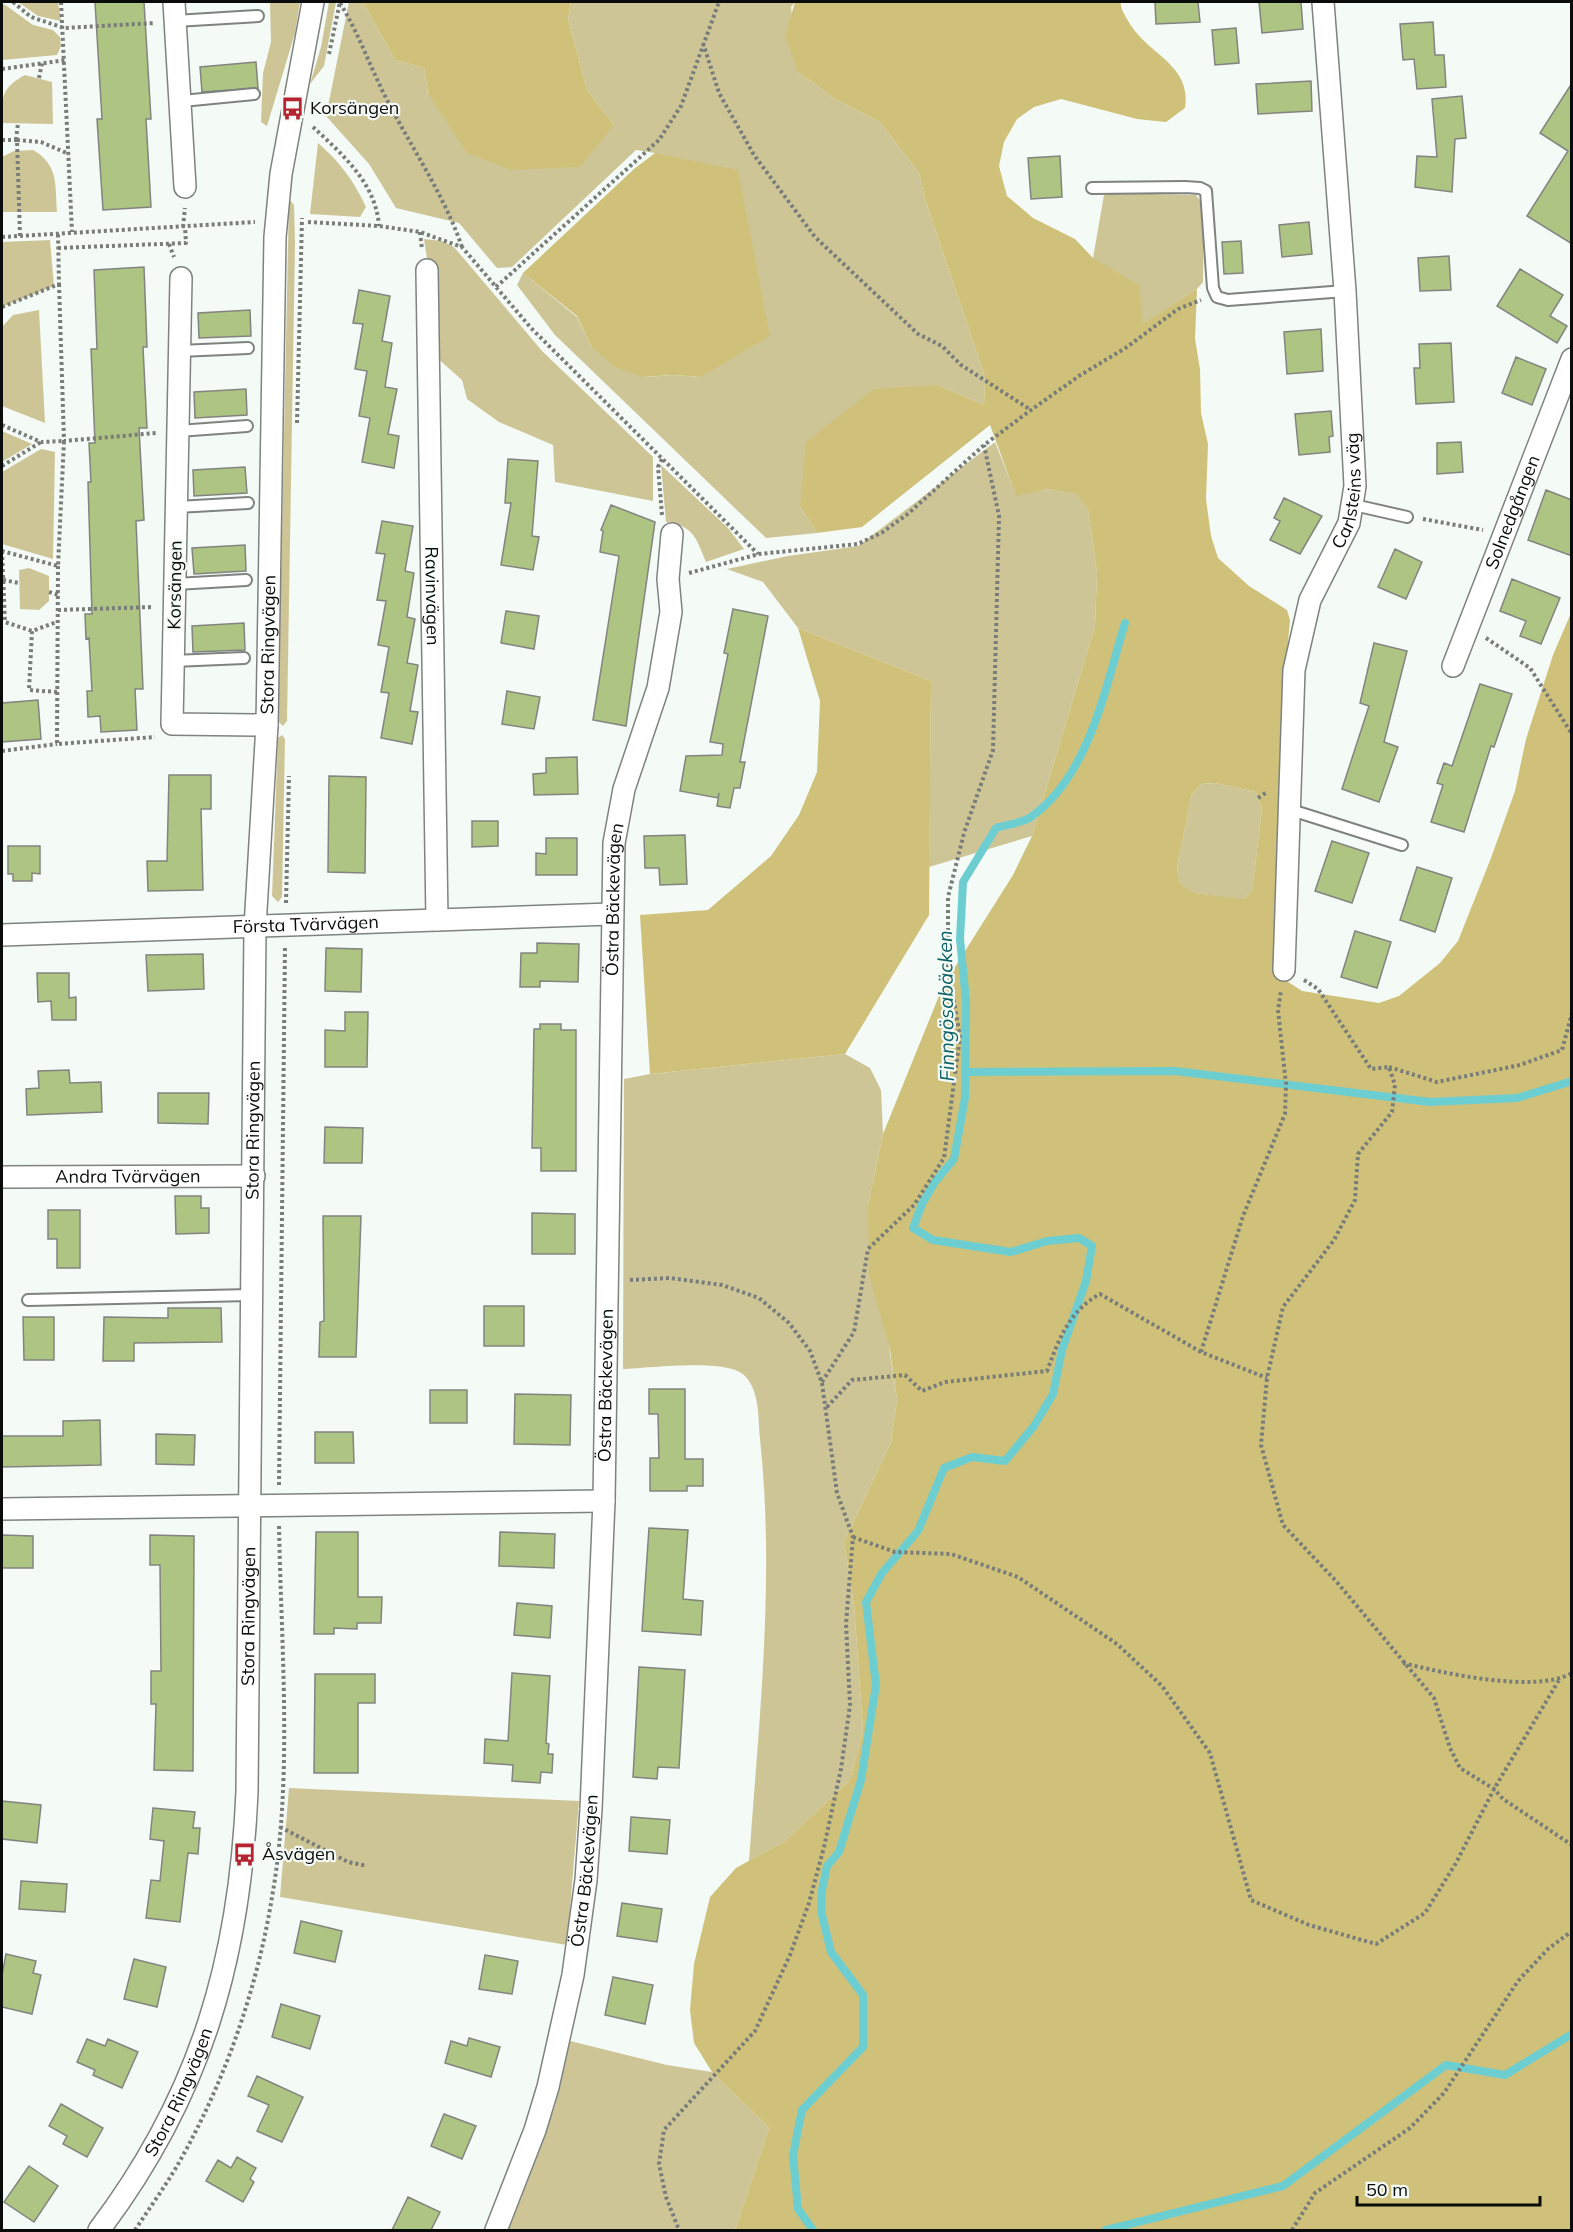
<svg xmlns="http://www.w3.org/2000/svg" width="1573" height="2232" font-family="Mulish,sans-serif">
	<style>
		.green { fill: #cec597 }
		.forest { fill: #cfc17a; fill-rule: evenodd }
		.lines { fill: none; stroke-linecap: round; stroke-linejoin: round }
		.stream { stroke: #6dced2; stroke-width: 8 }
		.building { fill: #aec482; stroke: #82847f; stroke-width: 1.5 }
		.service-casing { stroke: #7e837f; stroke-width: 14 }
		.minor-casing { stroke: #7e837f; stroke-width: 24 }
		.path { stroke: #797d7a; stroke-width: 4; stroke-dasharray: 3 3; stroke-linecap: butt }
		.service { stroke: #fff; stroke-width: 10 }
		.minor { stroke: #fff; stroke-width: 21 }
		.labels { text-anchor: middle; stroke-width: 4.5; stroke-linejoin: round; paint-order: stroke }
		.poi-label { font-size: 18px; fill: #0a0c0b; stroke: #f4faf5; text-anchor: start }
		.street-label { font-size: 18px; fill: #0a0c0b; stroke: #f4faf5 }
		.water-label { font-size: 20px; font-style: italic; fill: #0f6266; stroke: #f4faf5 }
	</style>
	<rect width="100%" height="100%" fill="#f4faf5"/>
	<path class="green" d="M18,2H58L61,21L38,16Z
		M270,2H300L295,33L267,126L261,122L263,73L271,42Z
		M329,2H336L324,66L310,84L321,47Z
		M349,2H363L395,60L424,68L428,94L614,125L587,90L568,19L571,2H795L791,7L798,72L835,99L880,122L919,173L925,199L985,377L984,405L938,385L800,506L817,533L766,538L555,335L517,285L523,273L577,317L591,346L646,377L673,375L701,377L655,153L636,150L512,267L497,268L459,223L396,208L369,164L326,116Z
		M4,4L33,25L53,30L60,37L61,46L57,55L2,60V9Z
		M25,75L52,82L53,124L3,123C1,98 1,88 25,75Z
		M318,143C340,162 354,181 366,207L360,217L310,214Z
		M33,150C59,165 55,185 57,212H2V157L14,151Z
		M1110,193L1196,195L1203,205L1204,217L1203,282L1197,289L1142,324L1093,258L1104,195Z
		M289,199L294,205L295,243L287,721L283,726L278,721Z
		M424,239L442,241L454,247L543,352L653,457V501L555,482L553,445L499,422L467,399L462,380L436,357L433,260L427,259Z
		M50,240L54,286L2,307V242Z
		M39,310L45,423L2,406V327L13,315Z
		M2,431L32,444L2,462Z
		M995,442L1016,495L1047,489L1078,494L1088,510L1097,572L1095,626L1032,836L929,867L931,681L798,628L763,582L727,569L788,556L858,546Z
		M41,449L55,452L53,559L2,544V472Z
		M661,465L728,528L744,549L706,562C696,538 694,526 666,522Z
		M29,568L49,576V601L39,610L20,609L19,570Z
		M282,735L285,739L282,897L278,902L272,896L278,738Z
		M1215,783L1256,792L1262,809L1252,891L1243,900L1195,893L1180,885L1177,868L1192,794L1202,784Z
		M845,1054L870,1068L881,1090L883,1134L868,1205L897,1400L891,1442L844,1542L854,1605L863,1731L850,1780L785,1841L749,1861C759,1720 775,1579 760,1439C758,1418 760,1390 744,1375C726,1358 649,1368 623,1369L624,1079L650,1074Z
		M289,1788L579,1801L567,1945L280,1897Z
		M570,2041L667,2065L712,2072L769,2128L735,2230H507L555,2106Z"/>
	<path class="forest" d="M363,2H571L568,19L587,90L614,125L580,167L511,170L467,153L428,93L424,68L395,60Z
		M795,2H1121C1120,8 1124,13 1127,19C1146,55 1192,63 1185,108L1166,122L1137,119L1061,99L1034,107L1017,119L1004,142L999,166L1007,196L1033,218L1075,239L1093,258L1139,285L1143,323L1197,289L1195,339L1200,369L1201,413L1208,444L1206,499L1211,536L1218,558L1249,586L1287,610L1290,620L1286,665L1281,839L1273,972L1302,991L1379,1003L1399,996L1440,963L1458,941L1491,858L1515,791L1526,739L1553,655L1571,613V2230H735L769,2128L712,2072L694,2043L690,2010L694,1964L710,1897L736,1868L785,1841L850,1780L863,1731L854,1605L844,1542L891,1442L897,1400L890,1350L869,1274L868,1205L883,1134L943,986L1013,875L1032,836L1095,626L1097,572L1088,510L1077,494L1047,489L1016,496L990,425L862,527L817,533L800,506L806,442L874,389L938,385L984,405L985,377L925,199L919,173L880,122L835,99L798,72L785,36ZM1215,783L1256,792L1262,809L1252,891L1244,899L1195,893L1180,884L1177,868L1192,794L1202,784Z
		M655,153L738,170L770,336L701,377L673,375L644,377L615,367L591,346L577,316L523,273L634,169Z
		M798,628L931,681L929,915L845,1054L650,1074L640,915L708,910L771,856L799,815L817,772L820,701Z"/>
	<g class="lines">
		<path class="stream" d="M965,1072L1175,1071L1430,1102L1517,1098L1572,1081
			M813,2230L798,2209L793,2155L802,2110L863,2047V1995L831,1952L821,1911L822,1890L827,1866L839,1852L861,1780L876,1685L866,1602L882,1573L918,1531L944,1468L972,1457L1005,1461L1034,1426L1053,1394L1062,1350L1086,1281L1092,1246L1079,1238L1047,1241L1011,1252L933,1240L913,1228L922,1204L935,1182L954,1159L965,1098L966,1001L960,939L963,882L996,828C1006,825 1022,823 1031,817C1090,775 1105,688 1125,623
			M1106,2230L1283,2186L1446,2065L1505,2075L1572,2034"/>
	</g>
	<path class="building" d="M95,2H144L151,119H146L151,207L103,210L97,119H102Z
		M1155,2H1198L1200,22L1156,24Z
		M1259,2H1301L1303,29L1262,33Z
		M1433,22L1435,55H1444L1446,87L1417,89L1414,59L1403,60L1400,24Z
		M1236,28L1239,63L1215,65L1212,30Z
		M256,62L258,88L202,92L200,67Z
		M1311,81L1312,111L1258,114L1256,84Z
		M1572,83V244L1527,216L1568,151L1540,133Z
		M1462,96L1466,138L1455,139L1452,192L1415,187L1417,156L1437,157L1432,99Z
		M1060,156L1062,197L1031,199L1028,158Z
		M1309,222L1312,254L1282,257L1279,225Z
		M1241,241L1243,273L1224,274L1222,242Z
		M1449,256L1451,290L1420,291L1418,258Z
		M144,267L147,347H143L147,428H139L144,520L136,521L143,689H135L137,730L101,732L100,716L88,717L87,691H92L89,638L86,639L85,614H92L88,482H91L89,443H95L91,349H97L94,270Z
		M1520,269L1563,295L1550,316L1567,326L1557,343L1497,306Z
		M359,290L390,296L382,341L392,343L385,387L397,389L388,434L399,436L394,468L362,462L370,418L359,416L367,371L355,369L363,324L353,323Z
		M250,310L251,336L199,338L198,313Z
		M1321,329L1323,371L1287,374L1284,332Z
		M1451,343L1454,402L1416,404L1414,368H1420L1419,344Z
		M1516,357L1546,369L1532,405L1502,393Z
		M246,389L247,415L195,418L194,392Z
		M1331,411L1333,436L1329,437L1330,452L1299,455L1295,414Z
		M1461,442L1463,472L1437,474V443Z
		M508,459L538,461L532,536L539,537L533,570L501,565L511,503H505Z
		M245,467L247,493L194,496L193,470Z
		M1546,490L1572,500V556L1528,540Z
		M1284,498L1322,516L1300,554L1270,540L1280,521L1274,518Z
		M611,505L655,522L626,726L593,720L619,556L600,552L603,531L601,530Z
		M382,521L413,526L405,571L414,573L407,617L415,619L407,663L418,665L410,711L418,712L412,744L381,738L389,693L381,692L389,647L378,645L386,601L377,600L385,554L376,553Z
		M245,545L246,571L194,574L192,548Z
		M1395,549L1422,562L1406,599L1378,587Z
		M1512,579L1560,598L1541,644L1520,636L1526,621L1500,611Z
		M733,609L768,616L740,762H745L740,788H734L730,808L717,806L719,793L718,798L680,791L686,756L722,755L723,744L710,742L728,654L724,653Z
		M506,611L539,616L534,649L501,643Z
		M244,623L245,650L193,652L192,626Z
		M1374,643L1407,651L1384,742L1398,747L1379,802L1342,789L1369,706L1360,703Z
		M1480,684L1512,694L1494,747L1491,746L1464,832L1431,822L1443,785L1437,783L1444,763L1452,766Z
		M507,691L540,697L534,729L502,724Z
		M38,700L41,739L2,742V703Z
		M577,757L578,794L534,795L533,774L546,773V758Z
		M169,775H211V809H201L203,890L148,891L147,861H167Z
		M329,776L366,777L365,873L328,872Z
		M472,821H498V846L472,847Z
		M685,835L687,884L660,885L659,868H645L644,836Z
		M546,838H577V875H536V853L546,854Z
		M1332,841L1369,853L1352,903L1315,891Z
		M8,846H40V874L32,873V881H13V874H8Z
		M1417,867L1452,878L1435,932L1400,920Z
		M1355,931L1391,942L1377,988L1341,977Z
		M537,943L579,944L578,982L540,981V987H520L521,953H537Z
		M326,948L362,949L361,992L325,991Z
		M203,954L204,989L148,991L146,955Z
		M37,973H69V998L76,997V1020H52L51,1001L38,1002Z
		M345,1012H368L367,1067H325V1030L345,1031Z
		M540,1024H561V1030H576V1171H541V1148H532L534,1029H540Z
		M69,1070L70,1083L101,1082L102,1112L27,1115L26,1089L39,1088L38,1071Z
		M158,1093H209L208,1124L158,1123Z
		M325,1127L363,1128L362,1163H324Z
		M175,1196H201V1208H209V1233L176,1234Z
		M48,1210H80V1268H57V1239H48Z
		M532,1213L575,1214V1254H532Z
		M323,1216H361L356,1357H319L320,1322L324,1321Z
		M484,1306H524V1346H484Z
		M168,1308H221L222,1342L134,1343V1361H103L104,1317L168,1318Z
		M23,1317H54V1360H24Z
		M649,1389H685V1459H703V1486H687V1491H650V1458H659L658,1414H649Z
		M430,1390H467V1423H430Z
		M515,1394L571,1395L570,1445L514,1444Z
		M100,1420L101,1465L2,1467V1436H63V1421Z
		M315,1432H353L354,1463H315Z
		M156,1434L195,1435L194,1465L156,1464Z
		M649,1528L688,1530L683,1599L703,1601L701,1635L642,1631Z
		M316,1532H358V1597H382L381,1623H357V1629L334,1628V1634H314Z
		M500,1532L555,1534L554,1568L499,1566Z
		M2,1535L33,1536V1568H2Z
		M150,1535L194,1536L193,1771L154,1770L156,1704H151V1671H161L160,1565H150Z
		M517,1603L552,1606L550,1638L514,1635Z
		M639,1667L685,1670L679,1768L658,1767L657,1779L633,1777Z
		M512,1673L550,1676L546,1743L549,1744L548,1754H553L552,1773L541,1772L540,1783L512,1781L513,1765L484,1763L485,1739L508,1741Z
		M315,1674H375V1703H358V1773H314Z
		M2,1801L41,1805L37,1843L2,1839Z
		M153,1808L195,1812L193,1828H200L198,1854L188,1853L180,1922L146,1918L151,1880L160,1881L164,1841L150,1839Z
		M631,1817L670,1820L667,1854L629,1851Z
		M21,1881L67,1884L65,1912L19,1909Z
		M622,1903L662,1909L657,1942L617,1936Z
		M301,1921L342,1931L335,1962L294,1953Z
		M6,1954L36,1961L33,1973L41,1975L32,2014L2,2007V1975Z
		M485,1955L518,1961L512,1994L479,1989Z
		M134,1959L166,1967L157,2007L124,1999Z
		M613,1977L653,1985L645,2024L605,2015Z
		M281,2004L320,2016L310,2049L272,2037Z
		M469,2038L500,2047L491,2077L445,2063L451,2041L467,2046Z
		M87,2039L105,2046L108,2039L138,2052L122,2088L93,2075L95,2070L77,2062Z
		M257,2076L303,2097L282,2142L257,2131L269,2105L248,2096Z
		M61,2104L103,2128L87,2157L63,2144L67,2136L49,2126Z
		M444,2114L476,2126L462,2159L431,2146Z
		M237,2157L256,2168L250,2179L254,2182L243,2202L206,2181L218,2160L231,2168Z
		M29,2166L58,2186L34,2222L4,2202Z
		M408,2197L440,2212L431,2230H392Z"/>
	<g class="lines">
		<defs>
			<path id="service" d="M175,21L258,16
				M182,101L254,94
				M1092,188L1185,187L1200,188L1206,191L1213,288L1217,297L1228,300L1345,291
				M179,351L248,348
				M178,431L247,426
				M1354,505L1407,517
				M177,507L248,503
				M175,584L246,580
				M173,661L244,658
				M1288,809L1402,845
				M28,1300L251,1295"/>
			<g id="minor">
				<path d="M174,2L185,187"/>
				<path id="s1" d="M427,270L437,920"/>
				<path d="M181,278L172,724L267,725"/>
				<path id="s2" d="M1453,666L1572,359"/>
				<path id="s3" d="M2,935L611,914"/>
				<path id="s4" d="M1284,970L1294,670L1310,600L1349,523L1355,486L1345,291L1323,2"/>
				<path id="s5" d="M2,1177L254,1176"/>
				<path d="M2,1509L604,1501"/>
				<path id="s6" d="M99,2230C201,2095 240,1959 247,1792L255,927L267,725L275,237L281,174L313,2"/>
				<path id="s7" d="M496,2230L535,2130L548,2087L573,1975L586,1880L591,1809L604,1501L614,843L624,789L658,688L671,612L668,579L672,534"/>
			</g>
		</defs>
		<use href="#service" class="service-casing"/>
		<use href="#minor" class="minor-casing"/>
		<path class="path" d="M13,2L31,17L64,28L155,23
			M61,2L72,232
			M340,3C358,32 369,64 384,94C410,146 443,192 462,247
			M703,43L719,93L754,155L815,237L918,334L942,346L961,365L1031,410
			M329,54L340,2
			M2,69L66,60
			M39,78L42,63
			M313,127C342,154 376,183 379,226
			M2,140H17L20,236
			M16,140L18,123
			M17,140L41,142L69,154
			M308,222L379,226L420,232L462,247L531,328L758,554
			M183,227L185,208
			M420,232L422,249
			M2,237L255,222
			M169,244L174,257
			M58,248L186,243L185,227
			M59,284L64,441L156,433
			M496,287L659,140L681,106L719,2
			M2,307L59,284L58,233
			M297,423L302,218
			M2,425L41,442L64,441L58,566L2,551
			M2,466L41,442
			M662,515L658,467L663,457
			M1423,519L1483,530
			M2,551L5,622L32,631
			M58,566L57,744L155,737
			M689,573L759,554L858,544L883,532L909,513L984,445L1031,410L1079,376L1127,347L1178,309L1201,300
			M3,580L19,583
			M49,592L58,595
			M58,610L153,607
			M1486,638L1530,668L1572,734
			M57,692L29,690L32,631L57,622
			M2,751L57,744
			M1258,798L1267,792
			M286,903L289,776
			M1304,980L1318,989L1371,1069L1389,1067L1395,1085L1392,1112L1358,1154L1355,1200L1334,1240L1283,1307L1267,1378L1261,1445L1283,1525L1336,1581L1434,1698L1450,1748L1460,1768L1494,1789L1503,1799L1572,1845
			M1389,1067L1437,1082L1520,1065L1562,1050L1572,1013
			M630,1280L670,1278L722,1285L759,1298L789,1323L810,1351L822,1383L837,1493L853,1537L846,1624L850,1705L841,1769L824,1847L809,1903L790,1955L755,2031L664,2130L659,2164L666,2197L679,2230
			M1201,1352L1243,1216L1285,1114L1286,1084L1278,1010L1281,991
			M822,1382L854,1332L868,1249L914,1205L944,1158L960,1037L948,967V897L964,833L993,750L999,516L984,445
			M827,1407L852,1380L905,1375L922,1391L945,1382L1047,1371C1059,1339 1069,1311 1100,1294L1201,1352L1267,1378
			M279,1485L285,946
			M853,1537L895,1552L951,1554L1018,1577L1117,1644L1162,1686L1210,1753L1251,1900L1309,1925L1376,1944L1425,1913L1456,1863L1494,1789L1559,1680
			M1403,1663C1443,1673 1535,1694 1572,1673
			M280,1827L348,1862L367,1866
			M135,2230C149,2209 164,2188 177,2166C224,2084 257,1990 272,1897C293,1779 281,1645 279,1525
			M1292,2230L1315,2193L1410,2128L1444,2093L1518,1981L1548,1949L1572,1931"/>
		<use href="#service" class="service"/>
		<use href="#minor" class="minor"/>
	</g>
	<defs>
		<symbol id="bus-bare" viewBox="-9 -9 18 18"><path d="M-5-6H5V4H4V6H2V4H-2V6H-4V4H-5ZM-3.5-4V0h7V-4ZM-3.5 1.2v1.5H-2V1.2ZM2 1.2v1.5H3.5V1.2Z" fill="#b62432" stroke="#f4faf5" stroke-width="2.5" paint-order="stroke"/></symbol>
	</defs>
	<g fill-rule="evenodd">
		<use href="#bus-bare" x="276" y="92" width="33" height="33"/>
		<use href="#bus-bare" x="228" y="1838" width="33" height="33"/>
	</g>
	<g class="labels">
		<g class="poi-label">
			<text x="310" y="114">Korsängen</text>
			<text x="262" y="1860">Åsvägen</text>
		</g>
		<g class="street-label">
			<text dy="6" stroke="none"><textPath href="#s4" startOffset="490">Carlsteins väg</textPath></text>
			<text dy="6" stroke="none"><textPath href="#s2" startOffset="165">Solnedgången</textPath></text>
			<text transform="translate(175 585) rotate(-89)" y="6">Korsängen</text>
			<text dy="6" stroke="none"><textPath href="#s1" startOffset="326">Ravinvägen</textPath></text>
			<text dy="6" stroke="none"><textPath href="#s6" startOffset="1618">Stora Ringvägen</textPath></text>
			<text dy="6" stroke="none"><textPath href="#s7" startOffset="1344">Östra Bäckevägen</textPath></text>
			<text dy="6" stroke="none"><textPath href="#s3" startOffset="304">Första Tvärvägen</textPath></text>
			<text dy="6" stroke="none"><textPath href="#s6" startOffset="1132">Stora Ringvägen</textPath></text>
			<text dy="6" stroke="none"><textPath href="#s5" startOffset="126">Andra Tvärvägen</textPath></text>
			<text dy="6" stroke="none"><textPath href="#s7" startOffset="858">Östra Bäckevägen</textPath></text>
			<text dy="6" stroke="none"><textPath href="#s6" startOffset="646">Stora Ringvägen</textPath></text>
			<text dy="6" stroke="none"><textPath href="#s7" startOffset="372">Östra Bäckevägen</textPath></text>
			<text dy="6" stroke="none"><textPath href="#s6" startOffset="160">Stora Ringvägen</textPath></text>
		</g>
		<g class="water-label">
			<text transform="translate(946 1006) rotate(-91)" y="7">Finngösabäcken</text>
		</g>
	</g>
	<rect width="1573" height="2232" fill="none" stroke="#0a0c0b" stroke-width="6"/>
	<path d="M1357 2196v9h183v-9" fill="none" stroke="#0a0c0b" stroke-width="3"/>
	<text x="1366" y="2196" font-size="18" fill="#0a0c0b" stroke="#f4faf5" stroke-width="4.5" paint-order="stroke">50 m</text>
</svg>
